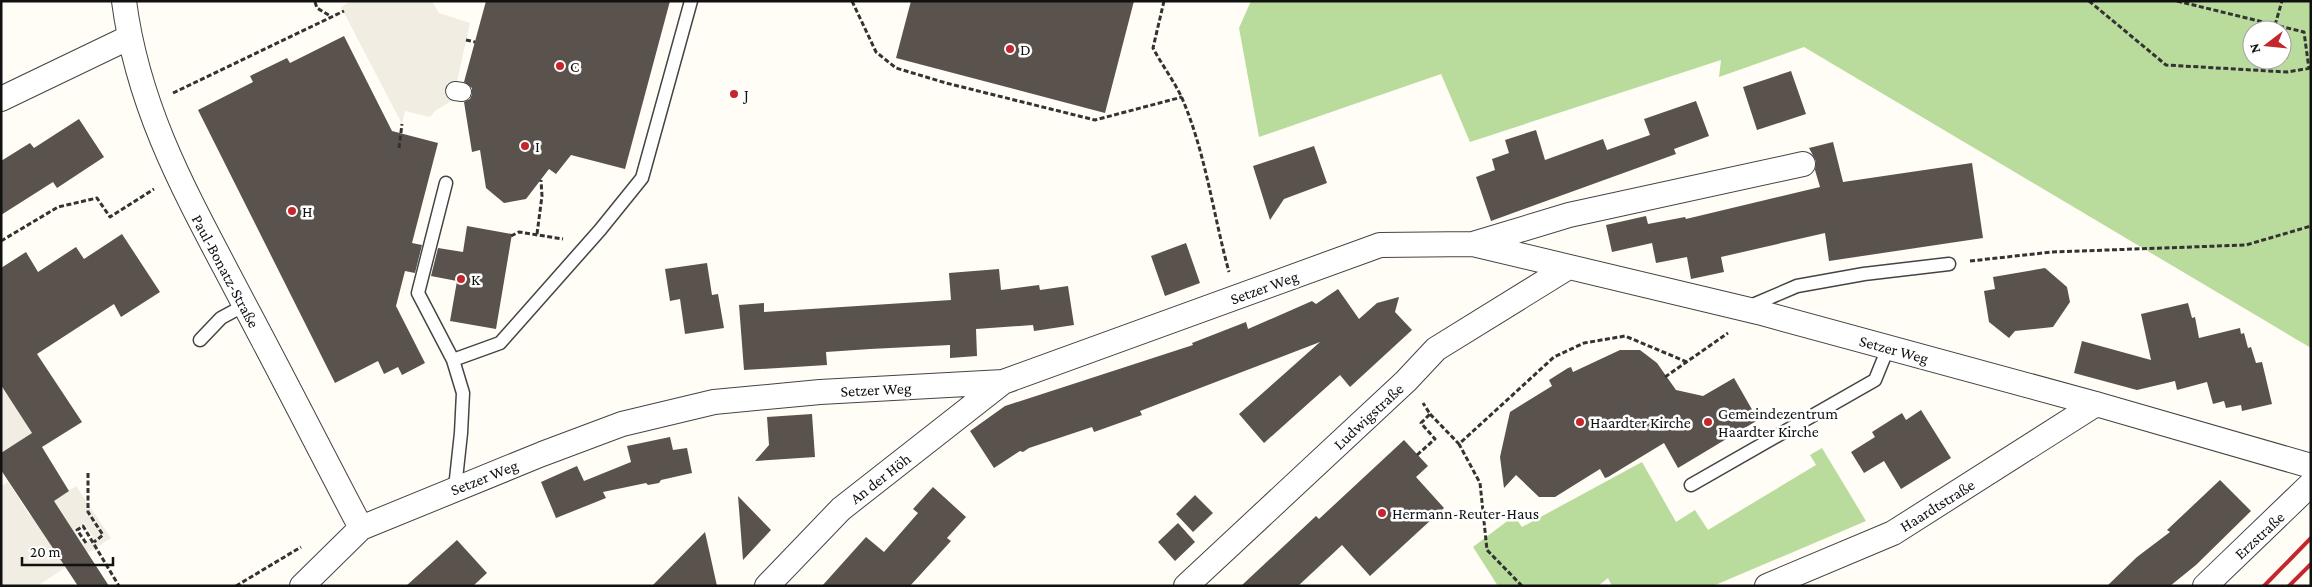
<svg xmlns="http://www.w3.org/2000/svg" width="2312" height="587" font-family="'Crimson Pro',serif">
	<style>
		.forest { fill: #b9dc9c; fill-rule: evenodd }
		.plaza { fill: #f1ede2; fill-rule: evenodd }
		.building { fill: #5a524d }
		.lines { fill: none; stroke-linecap: round; stroke-linejoin: round }
		.service-casing { stroke: #444; stroke-width: 15 }
		.pedestrian-casing { stroke: #444; stroke-width: 20 }
		.minor-casing { stroke: #444; stroke-width: 26 }
		.path { stroke: #333; stroke-width: 3; stroke-dasharray: 5 2.5; stroke-linecap: butt }
		.service { stroke: #fff; stroke-width: 12 }
		.pedestrian { stroke: #fff; stroke-width: 18 }
		.minor { stroke: #fff; stroke-width: 24 }
		.rail { stroke: #c4262e; stroke-width: 4 }
		.poi-dot { fill: #c4262e; stroke: #fff; stroke-width: 2 }
		.labels { text-anchor: middle; stroke-width: 5; stroke-linejoin: round; paint-order: stroke }
		.poi-label { font-size: 16px; fill: #111; stroke: #fff; text-anchor: start }
		.street-label { font-size: 16px; fill: #111; stroke: #fff }
	</style>
	<rect width="100%" height="100%" fill="#fffdf5"/>
	<path class="forest" d="M1251,1H2311V348L1804,47L1719,77L1721,60L1470,142L1441,74L1259,137L1239,28ZM2252,30H2282V60H2252Z
		M1822,448L1866,521L1713,586H1612L1608,578L1598,586H1498L1473,547L1514,516L1522,527L1642,462L1676,522L1695,510L1708,530L1816,465L1810,455Z"/>
	<path class="plaza" d="M351,1H432L439,13L470,23L453,100L435,111L430,117L405,111L402,124L341,7Z
		M1,385L32,433L1,453Z
		M8,482L30,516L76,486L111,538L37,586H1V486ZM84,523L93,537L83,544L74,530Z"/>
	<path class="building" d="M486,1H670L625,169L571,155L556,174L549,169L526,199L504,203L486,188L480,150L472,152L464,102L470,99L472,94V88L464,82Z
		M911,1H1134L1105,113L896,58Z
		M344,36L392,131L438,143L412,243L422,245L415,273L405,271L396,306L425,363L402,375L398,367L384,374L378,361L335,383L198,110L253,82L250,76L287,58L290,63Z
		M1791,71L1806,114L1757,130L1743,87Z
		M1696,101L1709,136L1674,149L1676,154L1491,221L1476,177L1495,170L1492,159L1509,153L1505,140L1536,130L1545,160L1603,139L1607,150L1650,135L1644,119Z
		M79,119L104,157L57,188L53,182L1,215V161L30,143L34,148Z
		M1833,142L1843,182L1972,163L1983,238L1829,261L1825,233L1721,257L1724,272L1691,279L1687,257L1656,263L1652,243L1612,252L1606,225L1646,216L1650,232L1648,224L1685,217L1686,219L1820,187L1815,170L1816,161L1809,148Z
		M1314,146L1327,183L1284,199L1270,220L1253,166Z
		M467,226L512,234L496,329L450,321L457,281L431,276L438,248L463,252Z
		M122,234L160,292L121,317L114,304L37,354L82,422L42,447L69,491L54,501L109,586H78L1,470V453L32,433L1,385V268L26,252L38,272L76,247L84,259Z
		M1186,243L1200,283L1165,296L1151,256Z
		M707,263L712,295L718,294L724,328L685,334L680,299L670,301L665,269Z
		M2045,268L2067,287L2070,302L2053,327L2015,331L2009,338L1989,322L1984,291L1995,289L1993,277Z
		M999,269L1001,290L1039,285L1040,290L1068,286L1074,325L1034,331L1033,325L976,329L977,356L950,358V345L870,349L826,352L827,365L744,370L739,305L764,303V312L951,300L949,273Z
		M1338,289L1359,319L1377,303L1399,297L1395,312L1412,330L1350,387L1340,375L1264,443L1239,414L1320,342L1140,411L1142,415L1094,432L1092,427L1029,448L1023,452L1020,451L994,468L970,431L1005,406L1193,345L1192,343L1246,322L1248,329L1312,301L1316,304Z
		M2188,303L2192,318L2195,317L2199,338L2240,328L2241,334L2244,333L2248,348L2251,347L2256,363L2262,362L2272,404L2242,411L2241,405L2226,408L2224,401L2213,404L2207,382L2177,390L2175,381L2137,390L2074,373L2082,341L2151,360L2141,314Z
		M1620,350H1640L1657,363L1676,390L1703,396L1734,378L1758,420L1678,468L1664,443L1608,477L1605,478L1600,469L1555,497H1539L1516,475L1504,488L1500,457L1510,412L1552,386L1549,380L1568,368L1571,367L1573,372Z
		M1921,410L1951,458L1901,489L1884,461L1864,473L1851,452L1875,437L1872,432L1902,413L1906,420Z
		M812,414L815,457L755,461L769,445L767,417Z
		M670,437L673,450L687,448L692,473L661,480L659,483L648,485L646,483L603,492L606,498L556,518L541,482L577,466L584,481L631,462L627,446Z
		M1404,440L1428,466L1416,477L1444,508L1370,576L1342,545L1298,586H1241L1316,516L1319,519Z
		M2220,480L2251,511L2196,565L2170,586H2107L2137,557L2170,532L2167,530Z
		M933,487L966,517L947,538L951,541L910,586H822L866,537L884,552L918,513L913,509Z
		M1195,495L1213,513L1193,532L1176,514Z
		M738,496L771,530L743,560Z
		M1178,523L1195,542L1175,561L1158,542Z
		M705,532L717,586H652Z
		M457,540L487,573L473,586H406Z"/>
	<g class="lines">
		<defs>
			<path id="service" d="M446,183L418,293L453,360
				M1748,307L1797,286L1864,274L1949,264
				M200,340L221,318L245,305
				M1691,485L1875,380L1888,348
				M455,488L461,433L463,393L453,360L500,343L600,230L642,178L691,1"/>
			<path id="pedestrian" d="M455,91L462,92"/>
			<path id="minor" d="M124,1C139,116 192,204 244,304C284,379 322,454 361,528
				M1,99L128,38
				M1473,244L1569,215L1803,164
				M302,586L361,528L542,454L622,424L714,402L820,392L1003,382L1380,245L1473,244L1758,312L2096,404L2311,466
				M767,586L841,509L1003,382
				M1186,586L1406,381L1436,349L1567,268
				M1767,586L1893,533L2096,404
				M2205,586L2311,484"/>
		</defs>
		<use href="#service" class="service-casing"/>
		<use href="#pedestrian" class="pedestrian-casing"/>
		<use href="#minor" class="minor-casing"/>
		<path class="path" d="M852,1L876,52L896,68L946,83L1095,120L1182,97
			M1164,1L1153,48C1162,65 1174,81 1182,98C1206,154 1213,214 1229,272
			M2089,1L2166,65L2287,72L2311,68
			M2177,1L2304,32L2309,69
			M315,2L317,8L332,17
			M2275,25L2282,1
			M466,40L475,42
			M173,93L344,11
			M399,148L402,124
			M537,234L542,196L541,180
			M511,236L519,232L563,239
			M1,241L58,207L97,198L110,217L154,189
			M1970,261L2052,252L2246,245L2311,226
			M1665,377L1728,333
			M1430,414L1459,444
			M1417,455L1435,439L1421,423L1430,414L1423,403
			M88,473V512L103,535L94,542
			M86,543L77,530L83,526L119,586
			M236,586L301,547
			M1522,586L1487,550L1480,483L1459,444L1554,357L1584,343L1625,336L1687,362"/>
		<use href="#service" class="service"/>
		<use href="#pedestrian" class="pedestrian"/>
		<use href="#minor" class="minor"/>
		<path class="rail" d="M2264,586L2311,538
			M2289,586L2311,564"/>
	</g>
	<g class="poi-dot">
		<circle cx="1010" cy="49" r="5"/>
		<circle cx="560" cy="66" r="5"/>
		<circle cx="734" cy="94" r="5"/>
		<circle cx="525" cy="146" r="5"/>
		<circle cx="292" cy="211" r="5"/>
		<circle cx="461" cy="279" r="5"/>
		<circle cx="1580" cy="422" r="5"/>
		<circle cx="1708" cy="422" r="5"/>
		<circle cx="1382" cy="513" r="5"/>
	</g>
	<g class="labels">
		<g class="poi-label">
			<text x="1020" y="55">D</text>
			<text x="570" y="72">C</text>
			<text x="744" y="100">J</text>
			<text x="535" y="152">I</text>
			<text x="302" y="217">H</text>
			<text x="471" y="285">K</text>
			<text x="1718" y="419">Gemeindezentrum<tspan x="1718" dy="18">Haardter Kirche</tspan></text>
			<text x="1590" y="428">Haardter Kirche</text>
			<text x="1392" y="519">Hermann-Reuter-Haus</text>
		</g>
		<g class="street-label">
			<text transform="translate(226 271) rotate(62)" y="6">Paul-Bonatz-Straße</text>
			<text transform="translate(1264 287) rotate(-20)" y="6">Setzer Weg</text>
			<text transform="translate(1894 349) rotate(15)" y="6">Setzer Weg</text>
			<text transform="translate(876 389) rotate(-3)" y="6">Setzer Weg</text>
			<text transform="translate(1368 416) rotate(-43)" y="6">Ludwigstraße</text>
			<text transform="translate(484 477) rotate(-22)" y="6">Setzer Weg</text>
			<text transform="translate(880 478) rotate(-38)" y="6">An der Höh</text>
			<text transform="translate(1937 505) rotate(-32)" y="6">Haardtstraße</text>
			<text transform="translate(2259 535) rotate(-43)" y="6">Erzstraße</text>
		</g>
	</g>
	<rect width="2312" height="587" fill="none" stroke="#111111" stroke-width="5"/>
	<g transform="translate(2267 45) rotate(254)"><circle r="24" fill="#ffffff" stroke="#a0a0a0"/>
	<path d="M0-4L9 19L0 12L-9 19Z" fill="#c4262e"/>
	<text y="-8" font-size="14" font-weight="bold" text-anchor="middle" fill="#111111">N</text>
	</g>
	<path d="M22 557v8h91v-8" fill="none" stroke="#111111" stroke-width="2.5"/>
	<text x="30" y="557" font-size="15" fill="#111111" stroke="#ffffff" stroke-width="4" paint-order="stroke">20 m</text>
</svg>
